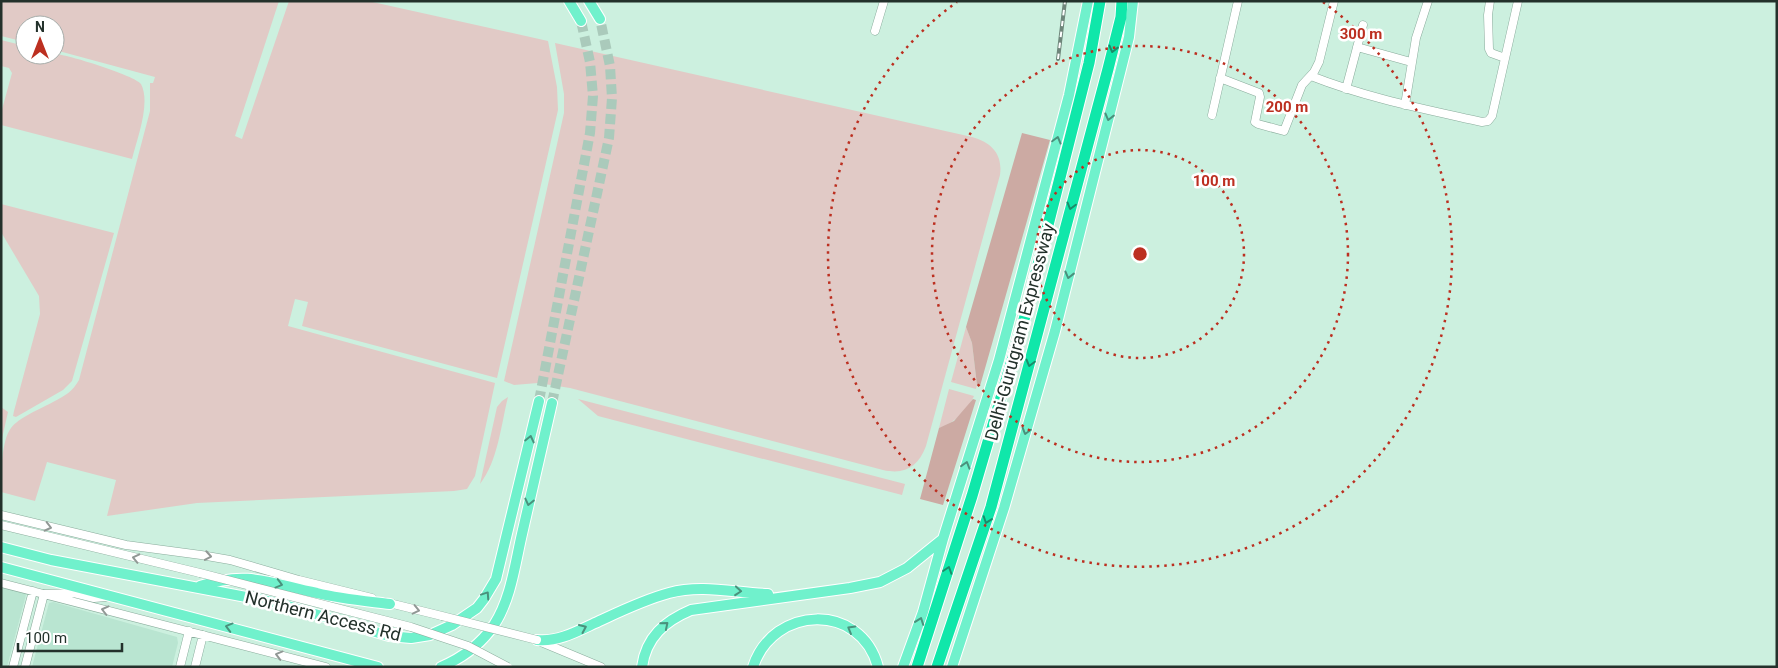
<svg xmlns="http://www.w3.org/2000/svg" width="1778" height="668" font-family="Roboto,sans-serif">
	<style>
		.built { fill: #b9e5d1 }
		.green { fill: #e1cac6 }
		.forest { fill: #ccaaa3 }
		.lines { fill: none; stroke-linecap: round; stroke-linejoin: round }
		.major-tunnel { stroke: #aacabb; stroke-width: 10; stroke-dasharray: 10 5; stroke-linecap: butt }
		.minor-casing { stroke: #8aac9c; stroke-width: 9 }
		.major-casing { stroke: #fff; stroke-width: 12 }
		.highway-casing { stroke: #fff; stroke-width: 13 }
		.minor { stroke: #fff; stroke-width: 8 }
		.major { stroke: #70f1cc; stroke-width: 10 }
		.highway { stroke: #10e7aa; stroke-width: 11 }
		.rail-casing { stroke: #6f867b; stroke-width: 4 }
		.rail { stroke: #fff; stroke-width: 2; stroke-dasharray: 5.5; stroke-linecap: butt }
		.minor-bridge-casing { stroke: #8aac9c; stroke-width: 9; stroke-linecap: butt }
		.minor-bridge { stroke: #fff; stroke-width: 8 }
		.oneway { stroke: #1a8c6a }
		.oneway2 { stroke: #4a917c }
		.oneway3 { stroke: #919895 }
		.ring { fill: none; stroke: #bc2f20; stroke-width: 2.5; stroke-dasharray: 2.5 5 }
		.labels { text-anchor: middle; stroke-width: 5; stroke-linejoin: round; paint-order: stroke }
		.street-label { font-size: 18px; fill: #23312b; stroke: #fff }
		.centre { fill: #bc2f20; stroke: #fff; stroke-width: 2.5 }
		.ring-label { font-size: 15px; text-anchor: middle; font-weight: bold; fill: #bc2f20; stroke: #fff; stroke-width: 5; stroke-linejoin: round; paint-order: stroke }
	</style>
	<rect width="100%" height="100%" fill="#ccf0df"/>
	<path class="built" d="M1,585L27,591L7,667H1Z
		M53,602L177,637L178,643L172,667H32L49,603Z"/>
	<path class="green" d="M1,1H279L235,136L242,139L289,1H368L548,41L557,87L558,110L497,378L302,326L308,302L295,299L288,326L495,383L475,476L467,489L454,491L197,503L107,516L116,480L47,462L35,501L1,492C1,476 1,441 11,428C18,418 42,408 53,402C65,396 73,391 79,380L150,111V83H153L155,77L55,50V25H25V42L1,36Z
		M1,40L25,46V55C35,55 46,54 55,54C66,54 136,76 141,84C151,103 137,139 132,159L1,125V113L12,73L9,68L1,66Z
		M555,43L972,137C991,142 1003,154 1000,175L926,446C918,467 905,475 883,470L570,388L538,383L514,385L504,381L564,113V94Z
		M1,204L114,233L72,381L63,390L16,417L13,416L14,411L40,314L39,296L1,232Z
		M966,327L972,343L977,385L976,389L951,382Z
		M949,389L974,396C968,410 953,424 939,428Z
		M508,397C501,425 498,461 480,484L497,407L502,401Z
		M578,399L905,484L902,495L598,416Z
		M1,407L8,412L1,443Z"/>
	<path class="forest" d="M1022,133L1050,140L980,386L977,385L972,343L966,327Z
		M973,399L976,400L943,505L920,499L939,428L954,421Z"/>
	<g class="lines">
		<path class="major-tunnel" d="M539,401L590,133L593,96L590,62L581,21
			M552,403L609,138L612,98L610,66L600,19"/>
		<defs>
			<path id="minor" d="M1490,1L1488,15L1489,49L1491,53L1505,58
				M875,31L884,1
				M1357,47L1411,62
				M1311,76C1367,98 1424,109 1482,122L1488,121L1492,116L1518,1
				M1220,78L1259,93L1260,97L1255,122L1258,124L1284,131L1302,85L1314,72L1319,62L1334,1
				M1346,89L1363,25
				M1405,105L1416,38L1428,1
				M1212,115L1238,1
				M1,515L126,545L201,555L230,560L299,580L372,598
				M1,525L200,573
				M1,583L326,667
				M385,602L442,616
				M541,642L601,667
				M13,667L33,591
				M25,667L44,594L74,593L94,598L106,597
				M180,667L189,631
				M195,667L203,635"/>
			<path id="major" d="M569,1L581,21
				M589,1L600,19
				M1,547L51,560L278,603L389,636L411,638L430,635L452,625L477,608L484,599L496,579L539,401
				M1,567L378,667
				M200,586C249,570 271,584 317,593C341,599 366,601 390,604
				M537,640C558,642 576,632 595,623C619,612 643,600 669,593C702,584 735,593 768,594
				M441,667C462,658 481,644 494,625C511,599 515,564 522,534C532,490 542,447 552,403
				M642,667C646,637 665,621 691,610L850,588L880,582L907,568L943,539
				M753,667C773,605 861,602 878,667
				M903,667L923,612L943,539L999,360L1069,95L1088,1
				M952,667L1004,508L1055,331L1129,37L1133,1"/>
			<path id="highway" d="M917,667L972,496L1025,316L1089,63L1100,1
				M937,667L991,507L1108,69L1121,17L1122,1"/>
		</defs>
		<use href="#minor" class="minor-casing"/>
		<use href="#major" class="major-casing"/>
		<use href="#highway" class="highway-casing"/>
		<use href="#minor" class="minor"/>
		<use href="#major" class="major"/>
		<use href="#highway" class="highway"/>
		<defs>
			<path id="rail" d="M1058,59L1065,1"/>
		</defs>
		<use href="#rail" class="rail-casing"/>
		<use href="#rail" class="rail"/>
		<defs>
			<path id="minor-bridge" d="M200,573L411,627L468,646L508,667
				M442,616L537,640"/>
		</defs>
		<use href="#minor-bridge" class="minor-bridge-casing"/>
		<use href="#minor-bridge" class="minor-bridge"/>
	</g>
	<defs><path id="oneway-chevron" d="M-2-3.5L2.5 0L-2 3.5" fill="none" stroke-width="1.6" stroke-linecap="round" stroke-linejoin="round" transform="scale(1.25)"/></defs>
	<g class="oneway">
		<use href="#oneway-chevron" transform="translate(1113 49) rotate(104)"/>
		<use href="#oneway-chevron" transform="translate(1071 206) rotate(105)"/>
		<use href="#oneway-chevron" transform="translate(1030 363) rotate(105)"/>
		<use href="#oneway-chevron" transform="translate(987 520) rotate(109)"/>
		<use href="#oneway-chevron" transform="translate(948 570) rotate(-72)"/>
	</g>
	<g class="oneway2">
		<use href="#oneway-chevron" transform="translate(1109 117) rotate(104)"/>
		<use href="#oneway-chevron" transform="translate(1057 140) rotate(-75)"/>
		<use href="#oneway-chevron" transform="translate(1069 275) rotate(104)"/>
		<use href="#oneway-chevron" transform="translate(1026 431) rotate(106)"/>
		<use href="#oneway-chevron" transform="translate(530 439) rotate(-77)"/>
		<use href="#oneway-chevron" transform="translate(966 465) rotate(-73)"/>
		<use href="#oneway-chevron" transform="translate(529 502) rotate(103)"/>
		<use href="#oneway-chevron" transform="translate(279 584) rotate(15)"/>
		<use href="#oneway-chevron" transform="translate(738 591) rotate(5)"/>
		<use href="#oneway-chevron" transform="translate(486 595) rotate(-56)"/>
		<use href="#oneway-chevron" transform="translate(920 621) rotate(-70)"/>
		<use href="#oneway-chevron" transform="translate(665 625) rotate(-40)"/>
		<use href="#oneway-chevron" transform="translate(229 627) rotate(-165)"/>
		<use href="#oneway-chevron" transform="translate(583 628) rotate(-24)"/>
		<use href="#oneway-chevron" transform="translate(851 629) rotate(-150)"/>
	</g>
	<g class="oneway3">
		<use href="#oneway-chevron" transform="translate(48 527) rotate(14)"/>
		<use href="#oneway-chevron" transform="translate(208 556) rotate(10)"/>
		<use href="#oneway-chevron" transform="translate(136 558) rotate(-167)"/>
		<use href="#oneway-chevron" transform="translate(105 610) rotate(-166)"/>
		<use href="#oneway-chevron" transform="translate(416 610) rotate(13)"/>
		<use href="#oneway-chevron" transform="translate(279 655) rotate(-165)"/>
	</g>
	<g class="ring">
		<circle cx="1140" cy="254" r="104"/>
		<circle cx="1140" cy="254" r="208"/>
		<path d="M1323 2A312 312 0 1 1 957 2"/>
	</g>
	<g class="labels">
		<g class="street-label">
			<text transform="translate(1020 332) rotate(-75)" y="6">Delhi-Gurugram Expressway</text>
			<text transform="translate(323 616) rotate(14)" y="6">Northern Access Rd</text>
		</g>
	</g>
	<circle cx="1140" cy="254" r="8" class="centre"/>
	<g class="ring-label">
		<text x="1361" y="39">300 m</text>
		<text x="1287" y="112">200 m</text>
		<text x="1214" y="186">100 m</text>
	</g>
	<rect width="1778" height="668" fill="none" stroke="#23312b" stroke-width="5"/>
	<g transform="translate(40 40)"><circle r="24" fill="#ffffff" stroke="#a7adaa"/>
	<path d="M0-4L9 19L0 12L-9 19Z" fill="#bc2f20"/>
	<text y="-8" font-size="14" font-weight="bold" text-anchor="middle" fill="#23312b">N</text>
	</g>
	<path d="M18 643v8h104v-8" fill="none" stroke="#23312b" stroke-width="2.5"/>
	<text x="25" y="643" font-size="15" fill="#23312b" stroke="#ffffff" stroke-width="4" paint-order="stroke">100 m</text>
</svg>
